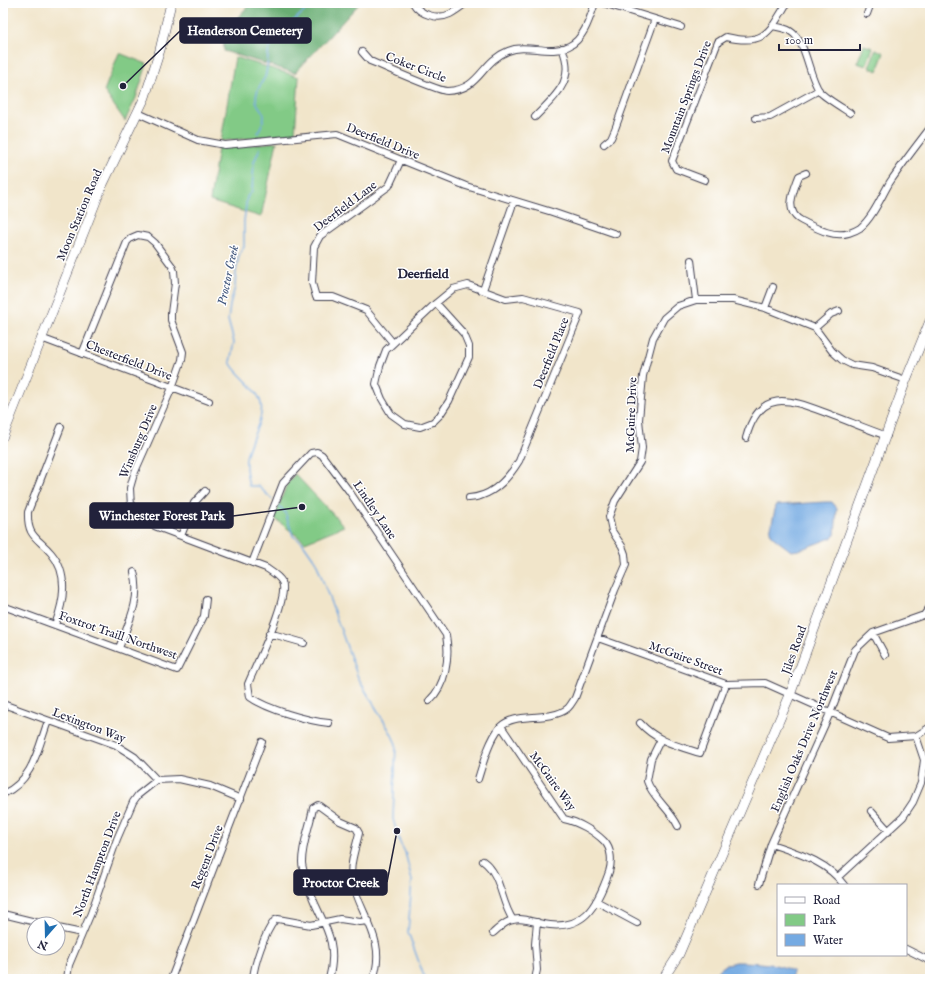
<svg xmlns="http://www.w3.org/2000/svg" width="933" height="982" font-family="'IM FELL English',serif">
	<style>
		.green { fill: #82ca86; stroke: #527660 }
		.forest { fill: #69ae73; stroke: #466857 }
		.water { fill: #75aae2; stroke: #4c668e }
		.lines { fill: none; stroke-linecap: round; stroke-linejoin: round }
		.stream { stroke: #75aae2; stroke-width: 1.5 }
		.street-casing { stroke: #413f50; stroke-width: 8 }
		.secondary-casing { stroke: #413f50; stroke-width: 10 }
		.street { stroke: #fff; stroke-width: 6 }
		.secondary { stroke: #fff; stroke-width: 9 }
		.labels { text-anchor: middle; stroke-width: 3; stroke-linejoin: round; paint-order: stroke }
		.street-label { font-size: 12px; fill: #22223b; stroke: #fff }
		.neighbourhood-label { font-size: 13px; font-weight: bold; fill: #22223b; stroke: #fff }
		.water-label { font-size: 13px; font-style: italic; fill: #43587e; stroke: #fff }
		.leader { fill: none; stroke: #22223b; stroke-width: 1.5 }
		.callout-dot { fill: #22223b; stroke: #fff; stroke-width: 1.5 }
		.callout { fill: #22223b; stroke: #22223b; stroke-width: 1.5 }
		.callout-label { font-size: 13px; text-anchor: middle; font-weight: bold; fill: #fff }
	</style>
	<rect width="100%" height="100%" fill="#fff"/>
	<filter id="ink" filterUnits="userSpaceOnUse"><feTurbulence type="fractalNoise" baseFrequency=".025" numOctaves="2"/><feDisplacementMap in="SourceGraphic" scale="8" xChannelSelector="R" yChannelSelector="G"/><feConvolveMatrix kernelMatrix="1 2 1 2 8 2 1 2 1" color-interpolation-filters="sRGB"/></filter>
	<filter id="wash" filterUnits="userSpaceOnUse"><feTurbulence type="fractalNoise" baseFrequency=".012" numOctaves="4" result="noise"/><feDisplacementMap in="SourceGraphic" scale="16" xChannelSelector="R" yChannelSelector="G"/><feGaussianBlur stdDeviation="0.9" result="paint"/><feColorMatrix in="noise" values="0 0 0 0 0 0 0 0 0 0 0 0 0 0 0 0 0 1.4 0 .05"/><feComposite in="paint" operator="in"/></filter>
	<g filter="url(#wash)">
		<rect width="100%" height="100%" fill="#f1e5ca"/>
		<path class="green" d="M864,45L873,48L866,66L857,63Z
			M876,49L884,53L877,71L869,67Z
			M119,53L147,64L136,98L125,121L104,91Z
			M235,57L299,77L295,134L221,141Z
			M277,142L261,217L210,201L218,148Z
			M295,474L344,526L305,542L274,518L287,484Z"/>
		<path class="forest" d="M251,3H360L295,73L224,51L223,33Z"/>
		<path class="water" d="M825,502H832L837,508L835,535L831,538L799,550L791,551L774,538L770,532L776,505Z
			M736,962C750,962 783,963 793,972L791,979H707L727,964Z"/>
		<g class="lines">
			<path class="stream" d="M258,133C260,128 264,121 264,116C263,109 256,106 256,99C256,90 261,84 265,77C268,69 267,57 269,50C273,36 302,14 314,3
				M260,148L254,162L252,191L247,197L244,221V247L239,255L236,271L235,287L230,305L228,320L234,342L230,362C237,376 254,384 260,400C267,418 248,440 246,459C245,468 247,477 249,486H258L272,499
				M279,506L285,512L293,536L302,542L316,562L359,680L391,733L396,744L393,819L400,843L405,852L412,880L408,932L425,979"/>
		</g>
	</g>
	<g filter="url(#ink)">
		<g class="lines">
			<defs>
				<path id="street" d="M413,3C420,15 438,20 450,14C456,11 461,7 466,3
					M603,3L681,27
					M867,14L871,3
					M772,26C777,27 785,28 790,31C807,41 808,76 820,92C824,97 844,109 850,113
					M362,52L370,61C383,66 437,91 447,91C481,90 480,62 508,51C527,43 550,56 569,46C584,39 590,18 595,3
					M138,113L198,140L225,145L337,134L466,186L552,212L616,234
					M535,117C556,95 576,81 562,48
					M756,118L770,117L819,90
					M604,144L611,138L615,129L655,19
					M806,173L799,176C794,190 783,212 802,221C816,228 833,238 849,233C852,232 857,230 860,228C873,217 881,197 890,182C903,163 916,146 930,128
					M705,180L676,169L672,161L718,42L726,37C764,46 769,33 787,3
					M691,260L696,300
					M483,290L514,201
					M436,303L464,334L469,346V357L449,401L440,415L433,422L420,427L405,424L391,414L382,399L376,384L380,366L386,350L436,303L453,289L468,285L506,299L523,297L580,313L519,461C508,479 491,497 469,498
					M765,308L773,287
					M815,328L831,314L839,311
					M41,338L209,401
					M393,343L366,310L333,297H316L312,283L314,247L320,236L389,186L401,160
					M82,354L127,242L131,238L138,235L148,237L155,243L172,266L174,271L175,283L171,313V320L183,352L182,360L172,388L134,474L130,488L131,507L146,522L157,527L266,568C272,572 279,576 282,582C290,598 255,666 248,684L250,697C266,709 308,721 329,723
					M746,438C760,386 791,400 829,414C848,421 867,429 887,436
					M181,536L194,503L205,491
					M252,563L283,483L311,453L317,452L322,455L349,491L446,635C450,658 446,685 429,701
					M3,606L177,670L204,616L206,599
					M55,625C64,601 69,574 51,553C37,537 27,537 28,512L61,427
					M269,633L304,643
					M873,633L885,655
					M598,638L726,684L765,683L888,738L916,736L930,727
					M119,648C128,624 142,598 134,572
					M3,704L116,745L135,757L157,780
					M640,723C656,741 678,746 700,753L726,684
					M661,739L651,759L647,781C652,797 670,809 678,826
					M478,779C483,763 489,741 500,727C514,711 550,723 568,708C571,705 573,701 575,698L615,590L626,565L625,554L622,546L612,531L609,517L615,501L640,462L642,448L639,420L643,376L653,338L664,318L678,306L696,300H733L765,308L815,328L832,351L842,360L852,365L872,368L906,380
					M3,794C33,781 38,748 48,721
					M871,811L889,831
					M771,844C797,853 827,861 844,885
					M483,861C502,875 500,901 513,920
					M838,877L903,817L913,802L921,783L924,760L916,736
					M759,884L771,844L831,711L855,650L873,633L924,615L930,607
					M596,901L637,923
					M3,914L44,924
					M58,928L82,933
					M493,933C499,928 505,921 513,920C524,917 533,922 543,924C584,932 597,906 609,872C612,862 612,849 604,841C594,831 578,822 564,819L501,726
					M906,949L930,961
					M67,979L69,965L91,913L117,839L133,802L138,795L157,780L179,779L210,786L241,799
					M171,979L262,742
					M253,979C254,964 265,932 275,920L278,919L311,925L340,919L360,922L369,921
					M329,979C341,935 317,919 306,880C305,874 302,868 302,862C302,844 310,826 313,808L318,805L340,821L356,828L359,833C356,847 349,865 352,879C359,915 388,939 373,979
					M535,979L537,970L535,944L537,922"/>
				<path id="secondary" d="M3,436L102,186L145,97L160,50L171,3
					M663,979L679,954L790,695L906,380L930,321"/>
			</defs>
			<use href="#street" class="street-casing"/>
			<use href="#secondary" class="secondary-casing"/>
			<use href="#street" class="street"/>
			<use href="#secondary" class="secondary"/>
		</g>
	</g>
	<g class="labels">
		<g class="street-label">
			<text transform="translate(416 67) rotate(21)" y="4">Coker Circle</text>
			<text transform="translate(686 97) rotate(-69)" y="4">Mountain Springs Drive</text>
			<text transform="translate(383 141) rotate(22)" y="4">Deerfield Drive</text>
			<text transform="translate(345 206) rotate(-37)" y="4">Deerfield Lane</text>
			<text transform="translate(79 215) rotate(-67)" y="4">Moon Station Road</text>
			<text transform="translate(551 353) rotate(-68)" y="4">Deerfield Place</text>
			<text transform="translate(129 360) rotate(21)" y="4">Chesterfield Drive</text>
			<text transform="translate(631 415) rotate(-88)" y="4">McGuire Drive</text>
			<text transform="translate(138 441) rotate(-67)" y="4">Winsburg Drive</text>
			<text transform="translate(375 510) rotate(56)" y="4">Lindley Lane</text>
			<text transform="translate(118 635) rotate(19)" y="4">Foxtrot Traill Northwest</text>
			<text transform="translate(794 650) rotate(-70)" y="4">Jiles Road</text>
			<text transform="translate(686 658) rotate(20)" y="4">McGuire Street</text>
			<text transform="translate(89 725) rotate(21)" y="4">Lexington Way</text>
			<text transform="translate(804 741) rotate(-67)" y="4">English Oaks Drive Northwest</text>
			<text transform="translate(553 781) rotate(54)" y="4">McGuire Way</text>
			<text transform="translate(207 857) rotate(-69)" y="4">Regent Drive</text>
			<text transform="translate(97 864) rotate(-69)" y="4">North Hampton Drive</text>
		</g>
		<g class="neighbourhood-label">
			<text x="423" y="278">Deerfield</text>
		</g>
		<g class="water-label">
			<text transform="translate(227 275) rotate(-78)" y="5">Proctor Creek</text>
		</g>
	</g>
	<path class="leader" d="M123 86L180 31M302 507L233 516M397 831L387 882"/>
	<g class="callout-dot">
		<circle cx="123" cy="86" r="4"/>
		<circle cx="302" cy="507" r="4"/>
		<circle cx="397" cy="831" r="4"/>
	</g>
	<g class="callout">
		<rect x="180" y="18" width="131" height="25" rx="4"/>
		<rect x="90" y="503" width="143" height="25" rx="4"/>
		<rect x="294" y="870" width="93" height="25" rx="4"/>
	</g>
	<g class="callout-label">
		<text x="245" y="35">Henderson Cemetery</text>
		<text x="162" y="520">Winchester Forest Park</text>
		<text x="341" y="887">Proctor Creek</text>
	</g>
	<rect width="933" height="982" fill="none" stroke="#fff" stroke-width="16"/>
	<rect x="777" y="884" width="130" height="72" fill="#ffffff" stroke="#a7a7b1"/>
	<rect x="785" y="897" width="20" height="6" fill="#ffffff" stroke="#a7a7b1"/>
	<text x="813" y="904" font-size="12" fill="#22223b">Road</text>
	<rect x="785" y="914" width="20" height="12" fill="#82ca86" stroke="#a7a7b1"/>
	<text x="813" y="924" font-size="12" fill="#22223b">Park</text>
	<rect x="785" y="934" width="20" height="12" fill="#75aae2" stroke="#a7a7b1"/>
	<text x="813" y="944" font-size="12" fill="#22223b">Water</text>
	<g transform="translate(46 936) rotate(200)"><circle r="19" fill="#ffffff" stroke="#a7a7b1"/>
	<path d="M0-3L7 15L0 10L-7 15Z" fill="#1f6fb2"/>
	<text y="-6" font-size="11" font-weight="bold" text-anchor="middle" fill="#22223b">N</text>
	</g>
	<path d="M779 44v6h81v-6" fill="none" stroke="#22223b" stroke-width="2"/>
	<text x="785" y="44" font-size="12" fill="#22223b" stroke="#ffffff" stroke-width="3" paint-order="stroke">100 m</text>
</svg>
